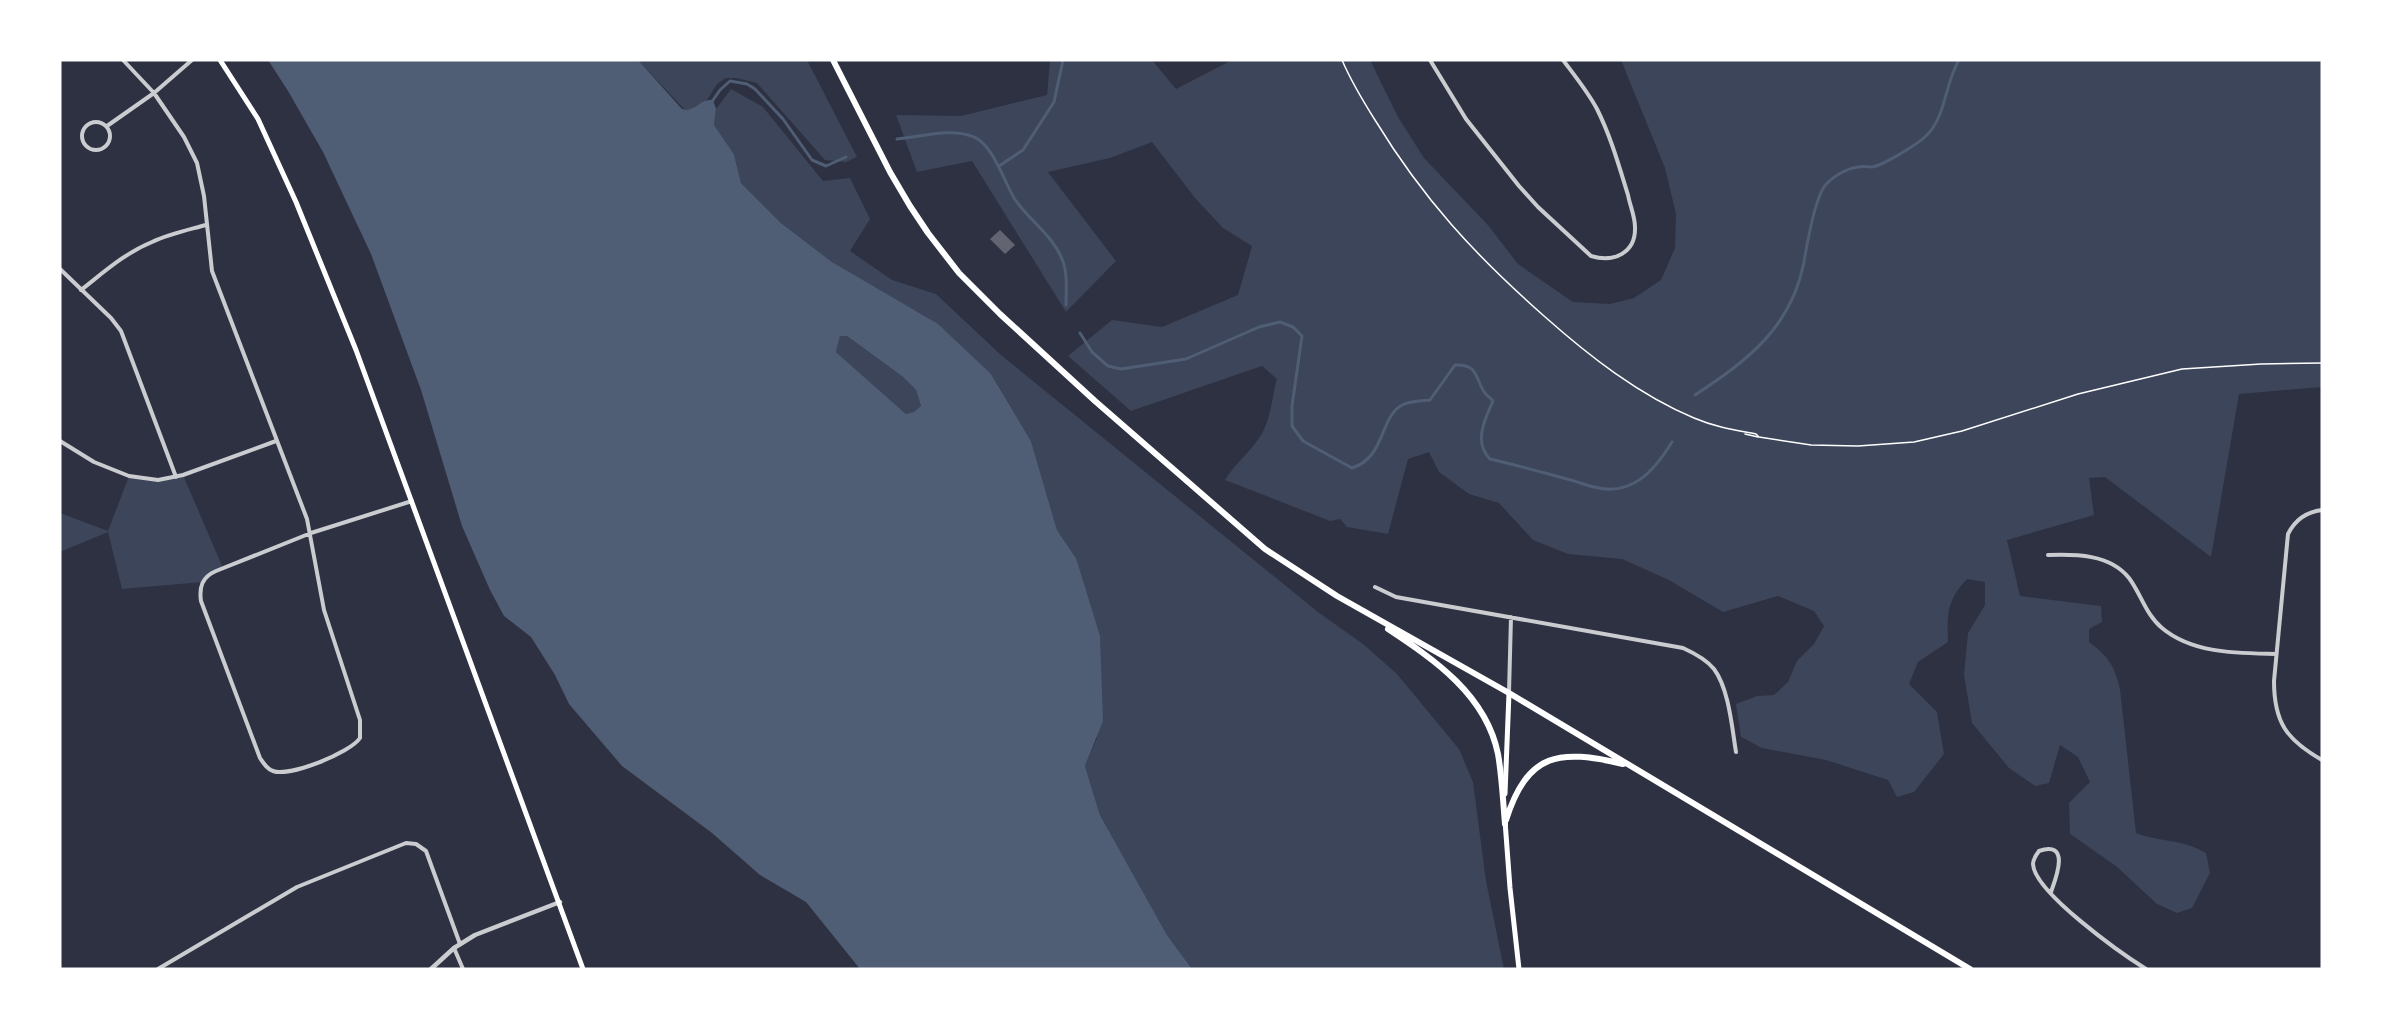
<svg xmlns="http://www.w3.org/2000/svg" width="2382" height="1029" font-family="Raleway,sans-serif">
	<style>
		.green { fill: #3c4559 }
		.water { fill: #4f5d75; fill-rule: evenodd }
		.lines { fill: none; stroke-linecap: round; stroke-linejoin: round }
		.stream { stroke: #4f5d75; stroke-width: 3 }
		.building { fill: #626471 }
		.path { stroke: #fff; stroke-width: 1.5 }
		.minor { stroke: #caccd0; stroke-width: 4 }
		.tertiary { stroke: #caccd0; stroke-width: 4.5 }
		.secondary { stroke: #fff; stroke-width: 5 }
		.primary { stroke: #fff; stroke-width: 6 }
	</style>
	<rect width="100%" height="100%" fill="#2d3142"/>
	<path class="green" d="M638,60H807L857,157L846,162L825,160L757,83L736,78H726L717,84L707,100L694,109L685,110Z
		M1050,60H1152L1176,89L1232,60H1370L1398,117L1424,158L1487,224L1518,264L1573,302L1610,304L1634,298L1661,280L1675,248L1676,214L1665,168L1621,60H2322V387L2239,394L2211,557L2105,477L2089,478L2094,515L2007,540L2020,596L2101,606L2102,622L2089,629V642C2109,657 2114,665 2120,689L2136,833C2162,843 2180,838 2206,853L2210,873L2192,908L2177,913L2157,904L2116,866L2070,834L2069,803L2090,782L2078,757L2060,745L2049,783L2035,786L2009,768L1972,723L1964,675L1968,633L1985,605V582L1967,579C1947,600 1947,614 1948,642L1918,662L1909,684L1937,712L1944,754L1914,792L1897,797L1888,780L1826,760L1762,748L1741,737L1736,704L1757,696L1774,695L1788,682L1797,661L1814,644L1824,626L1814,611L1778,596L1723,612L1669,580L1622,559L1568,554L1533,540L1499,503L1469,494L1439,472L1429,452L1408,459L1388,534L1347,527L1340,519L1330,521L1225,480C1235,463 1251,452 1261,435C1271,419 1272,396 1277,379L1262,366L1131,411L1068,356L1112,320L1162,327L1238,295L1252,246L1223,228L1195,198L1152,142L1110,158L1048,172L1116,261L1066,312L972,161L917,172L896,115L961,116L1047,95Z
		M731,89L763,107L823,181L850,178L870,219L850,251L892,280L936,294L1001,355L1318,612L1363,644L1397,674L1459,749L1473,782L1486,881L1504,969H1192L1167,935L1100,815L1085,766L1097,738L1076,558L1057,530L1031,441L991,374L878,290L832,262L781,223L741,183L734,154L714,125L716,109Z
		M840,336H847L903,377L916,390L921,406L915,412L906,414L836,352Z
		M183,475L223,568L216,571L203,582L122,589L108,532L60,552V513L108,531L129,476L148,480Z"/>
	<path class="water" d="M268,60H638L682,109C695,113 701,98 713,100L716,109L714,125L734,154L741,183L781,223L832,262L938,324L991,374L1031,441L1057,530L1076,558L1100,636L1103,721L1085,766L1100,815L1167,935L1192,969H860L806,902L760,875L712,833L622,766L569,704L555,675L531,637L504,616L490,590L462,526L421,390L371,254L323,152L288,91ZM840,336H847L903,377L916,390L921,406L914,412L906,414L836,352Z"/>
	<g class="lines">
		<path class="stream" d="M711,103L720,90L730,81L747,84L755,89L783,119L812,160L826,166L846,157
			M897,139C920,137 952,127 974,137C993,145 1004,181 1014,198C1028,220 1052,234 1062,259C1068,273 1066,290 1066,305
			M999,166L1023,150L1054,102L1063,60
			M1080,333L1092,352L1108,366L1121,369L1186,359L1259,327L1280,322L1293,327L1302,336L1292,406V426L1303,441L1352,468C1386,457 1379,418 1402,405C1410,401 1421,401 1430,400L1455,365C1477,364 1475,376 1483,390C1485,395 1490,397 1493,401C1485,419 1473,442 1490,459C1516,465 1541,472 1567,479C1576,481 1585,485 1594,487C1632,497 1654,471 1672,442
			M1695,395C1748,360 1791,328 1804,262C1807,244 1814,202 1824,187C1830,178 1847,168 1858,167C1863,166 1868,167 1872,167C1884,165 1918,144 1927,135C1946,116 1945,83 1959,60"/>
	</g>
	<path class="building" d="M1000,230L1015,245L1005,254L990,239Z"/>
	<g class="lines">
		<path class="path" d="M1342,60C1351,81 1363,101 1375,120C1424,200 1474,254 1544,316C1589,356 1639,395 1694,418C1715,427 1735,430 1756,434L1759,437L1811,445L1858,446L1914,442L1962,431L2078,394L2182,369L2261,364L2322,363
			M1745,434L1758,437"/>
		<path class="minor" d="M123,60L154,93L184,137L197,163L204,196L212,271L307,519L324,610L360,720V738C350,753 290,777 273,771C267,769 264,764 260,758L201,601C199,587 202,577 216,571L311,533L412,501
			M1430,60L1466,119L1519,186L1538,207L1591,256C1614,263 1636,253 1635,227C1635,216 1630,206 1628,195C1619,166 1611,137 1597,109C1588,92 1575,76 1563,60
			M82 136a14 14 0 1 1 28 0a14 14 0 1 1-28 0Z
			M107,126L154,93L192,60
			M60,269L111,318L121,331L176,477
			M81,290C104,272 125,253 152,242C169,234 188,230 206,225
			M60,441L94,462L129,476L158,480L183,475L276,441
			M2322,510C2305,512 2295,520 2288,534L2274,681C2274,723 2287,740 2322,760
			M2048,555C2075,554 2110,554 2129,578C2141,594 2146,615 2162,628C2193,654 2238,653 2276,654
			M1375,587L1396,597L1424,602L1683,648C1694,653 1706,659 1714,669C1729,689 1732,728 1736,752
			M1509,692L1511,617
			M2051,892C2056,878 2071,840 2039,851C2036,855 2033,859 2033,864C2034,892 2122,954 2146,969
			M454,948L463,969
			M158,969L297,887L406,843L416,844L426,851L460,944"/>
		<path class="tertiary" d="M431,969L454,948L475,935L560,902"/>
		<path class="secondary" d="M220,60L258,119L296,202L356,350L583,969
			M1505,794L1509,693
			M1505,821L1510,888L1519,969"/>
		<path class="primary" d="M833,60L890,172L910,206L928,233L959,273L1000,314L1095,401L1265,549L1337,596L1509,693L1970,969
			M1388,629C1435,660 1486,695 1498,754C1502,777 1503,801 1505,824
			M1506,820C1528,752 1559,749 1623,764"/>
	</g>
	<rect width="2382" height="1029" fill="none" stroke="#ffffff" stroke-width="123"/>
</svg>
